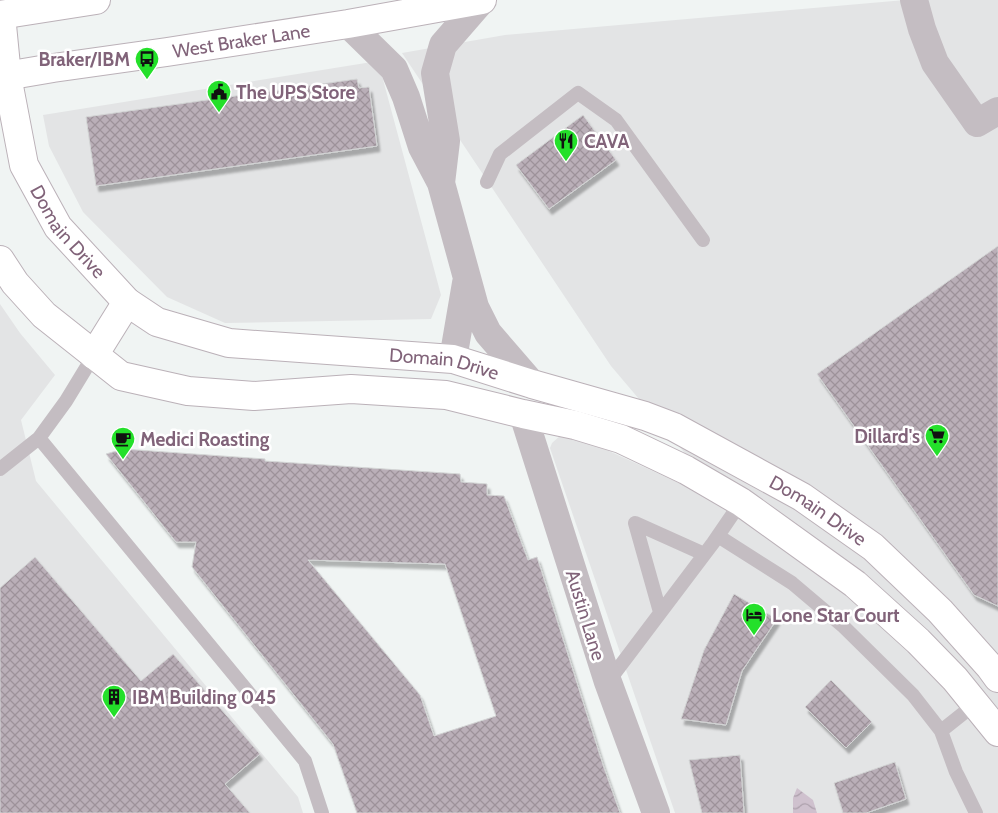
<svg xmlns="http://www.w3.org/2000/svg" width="998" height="813" font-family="Cabin,sans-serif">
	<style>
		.built { fill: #e3e4e5 }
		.water { fill: url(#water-waves) }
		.building { fill: url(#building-cross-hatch); stroke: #d3d5d5; fill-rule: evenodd; filter: url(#shadow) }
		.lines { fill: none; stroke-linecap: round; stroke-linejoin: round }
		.secondary-casing { stroke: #bbb1b8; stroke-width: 30 }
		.lane { stroke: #c4bdc2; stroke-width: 14 }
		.street { stroke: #c4bdc2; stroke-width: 28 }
		.secondary { stroke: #fff; stroke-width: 28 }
		.labels { text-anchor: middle; stroke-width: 5; stroke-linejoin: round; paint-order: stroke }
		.street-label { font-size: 19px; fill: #816379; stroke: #fff }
		.poi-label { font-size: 19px; font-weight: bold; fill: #816379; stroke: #fff; text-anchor: start }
	</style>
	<defs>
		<pattern id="water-waves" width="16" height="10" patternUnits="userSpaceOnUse" patternTransform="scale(1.25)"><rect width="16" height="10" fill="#cfc1ce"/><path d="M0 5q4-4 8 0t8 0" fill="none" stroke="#ada0ac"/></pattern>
		<pattern id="building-cross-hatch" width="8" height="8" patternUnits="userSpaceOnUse" patternTransform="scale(1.25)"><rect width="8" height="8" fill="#baafb8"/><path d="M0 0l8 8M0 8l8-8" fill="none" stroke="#9d929a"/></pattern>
		<filter id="shadow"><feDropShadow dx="3" dy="5.5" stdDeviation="1" flood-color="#0004"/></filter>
	</defs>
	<rect width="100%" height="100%" fill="#f0f4f3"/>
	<path class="built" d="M905,0H998V813H675L550,448L552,443L561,435H568L609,451L692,489L739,517L611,366L402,53L505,35Z
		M378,61L441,295L431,319L225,323L167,297L83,212L49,146L43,115Z
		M0,304L20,333L55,375L21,420L36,481L298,797L303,813H0Z"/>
	<path class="water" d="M797,788L813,800L817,813H793V798Z"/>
	<path class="building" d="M357,79L359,88L369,87L377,146L96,186L86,117Z
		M583,115L616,160L549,209L516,165Z
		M998,246V606L974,595L817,374Z
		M123,449L265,459V461L460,474L461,482L487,484V495L504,496L528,560L537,557L603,765L620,813H357L333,744L192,567L196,542H176L106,454ZM308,560L445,564L496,716L434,736L420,695Z
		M35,557L141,681L173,654L260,754L225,784L250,813H0V588Z
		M734,594L777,619L742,671L726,725L681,719L704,650Z
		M831,680L872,722L846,748L805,707Z
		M740,755L744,813H702L689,760Z
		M895,762L906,799L866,813H843L834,783Z"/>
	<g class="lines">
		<defs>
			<g id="secondary">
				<path d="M0,15L96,0"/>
				<path id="s1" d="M1,15L7,76L24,165L58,227L127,302L157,322L229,343L453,359L532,384L645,416L674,427L802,497L873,547L940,611L990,667L998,678"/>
				<path id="s2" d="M0,77L53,68L167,52L348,24L482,0"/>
				<path d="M0,260L15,283L44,315L121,376L188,391L254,396L351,389L446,395L523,414L575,425L621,439L686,470L741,502L855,584L918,641L955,679L998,732"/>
				<path d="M94,355L127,302"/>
			</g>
		</defs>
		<use href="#secondary" class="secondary-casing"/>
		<path class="lane" d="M487,182L500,154L578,93L616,120L703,240
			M39,438L305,761L322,813
			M0,469L39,438L66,401L94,355
			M718,536L792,583L844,627L913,695L941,731L956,772L976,813
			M660,612L635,523L704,554
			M608,682L713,543L741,502
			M941,731L975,704"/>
		<path class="street" d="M914,0L922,29L935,63L977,123L998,111
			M348,24L394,69L406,97L422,147L441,183L475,307L488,333L532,384
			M441,183L446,141L435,73L443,45L482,0
			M453,359L466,283
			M523,414L608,682L656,813"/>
		<use href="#secondary" class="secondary"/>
	</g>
	<defs>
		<symbol id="bus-pin" viewBox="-11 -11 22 30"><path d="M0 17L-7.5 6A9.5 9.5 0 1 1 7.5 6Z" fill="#24e02a" stroke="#fff"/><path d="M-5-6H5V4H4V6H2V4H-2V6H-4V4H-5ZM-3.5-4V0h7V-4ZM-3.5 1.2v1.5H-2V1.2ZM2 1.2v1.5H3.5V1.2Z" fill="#111"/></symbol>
		<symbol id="civic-pin" viewBox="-11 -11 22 30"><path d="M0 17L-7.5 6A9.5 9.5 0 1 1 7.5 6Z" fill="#24e02a" stroke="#fff"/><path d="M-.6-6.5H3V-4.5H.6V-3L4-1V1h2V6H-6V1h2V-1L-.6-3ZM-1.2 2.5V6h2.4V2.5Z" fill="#111"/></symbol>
		<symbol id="restaurant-pin" viewBox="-11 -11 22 30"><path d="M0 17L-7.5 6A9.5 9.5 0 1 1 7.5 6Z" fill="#24e02a" stroke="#fff"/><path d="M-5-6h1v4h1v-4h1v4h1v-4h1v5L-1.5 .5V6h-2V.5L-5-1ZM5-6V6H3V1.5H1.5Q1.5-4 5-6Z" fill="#111"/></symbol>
		<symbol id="supermarket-pin" viewBox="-11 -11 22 30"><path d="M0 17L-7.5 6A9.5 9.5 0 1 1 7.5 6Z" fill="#24e02a" stroke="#fff"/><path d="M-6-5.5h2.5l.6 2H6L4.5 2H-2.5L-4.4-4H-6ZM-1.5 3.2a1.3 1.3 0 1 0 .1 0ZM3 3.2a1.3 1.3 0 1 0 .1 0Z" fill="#111"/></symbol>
		<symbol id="cafe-pin" viewBox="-11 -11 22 30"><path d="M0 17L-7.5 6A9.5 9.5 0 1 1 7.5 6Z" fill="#24e02a" stroke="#fff"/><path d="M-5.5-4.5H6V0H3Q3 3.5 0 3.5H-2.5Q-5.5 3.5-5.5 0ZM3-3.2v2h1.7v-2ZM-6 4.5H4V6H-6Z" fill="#111"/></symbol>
		<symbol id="hotel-pin" viewBox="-11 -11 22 30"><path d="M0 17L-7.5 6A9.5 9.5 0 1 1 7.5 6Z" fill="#24e02a" stroke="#fff"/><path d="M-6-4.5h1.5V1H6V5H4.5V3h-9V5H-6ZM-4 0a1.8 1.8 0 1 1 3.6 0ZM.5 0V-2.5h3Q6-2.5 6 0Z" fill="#111"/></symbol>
		<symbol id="building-pin" viewBox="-11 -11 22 30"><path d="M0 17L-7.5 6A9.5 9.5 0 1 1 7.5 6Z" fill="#24e02a" stroke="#fff"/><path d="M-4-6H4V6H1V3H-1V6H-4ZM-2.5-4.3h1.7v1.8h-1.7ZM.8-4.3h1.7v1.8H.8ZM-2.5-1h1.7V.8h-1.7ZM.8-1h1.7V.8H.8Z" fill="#111"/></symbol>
	</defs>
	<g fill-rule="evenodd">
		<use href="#bus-pin" x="133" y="45" width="28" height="38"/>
		<use href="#civic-pin" x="205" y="78" width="28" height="38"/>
		<use href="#restaurant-pin" x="552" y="127" width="28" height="38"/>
		<use href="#supermarket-pin" x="923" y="422" width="28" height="38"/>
		<use href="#cafe-pin" x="109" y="425" width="28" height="38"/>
		<use href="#hotel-pin" x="740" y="601" width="28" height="38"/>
		<use href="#building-pin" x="100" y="683" width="28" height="38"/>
	</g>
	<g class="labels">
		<g class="street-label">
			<text dy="7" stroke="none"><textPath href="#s2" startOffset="244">West Braker Lane</textPath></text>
			<text dy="7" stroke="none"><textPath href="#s1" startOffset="232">Domain Drive</textPath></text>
			<text dy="7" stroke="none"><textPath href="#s1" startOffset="652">Domain Drive</textPath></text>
			<text dy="7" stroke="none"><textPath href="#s1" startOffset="1058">Domain Drive</textPath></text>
			<text transform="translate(586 615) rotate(73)" y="7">Austin Lane</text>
		</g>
		<g class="poi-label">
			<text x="130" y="66" text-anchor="end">Braker/IBM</text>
			<text x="236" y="99">The UPS Store</text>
			<text x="584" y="148">CAVA</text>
			<text x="920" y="443" text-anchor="end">Dillard's</text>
			<text x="140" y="446">Medici Roasting</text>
			<text x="772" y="622">Lone Star Court</text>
			<text x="132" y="704">IBM Building 045</text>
		</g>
	</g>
</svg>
